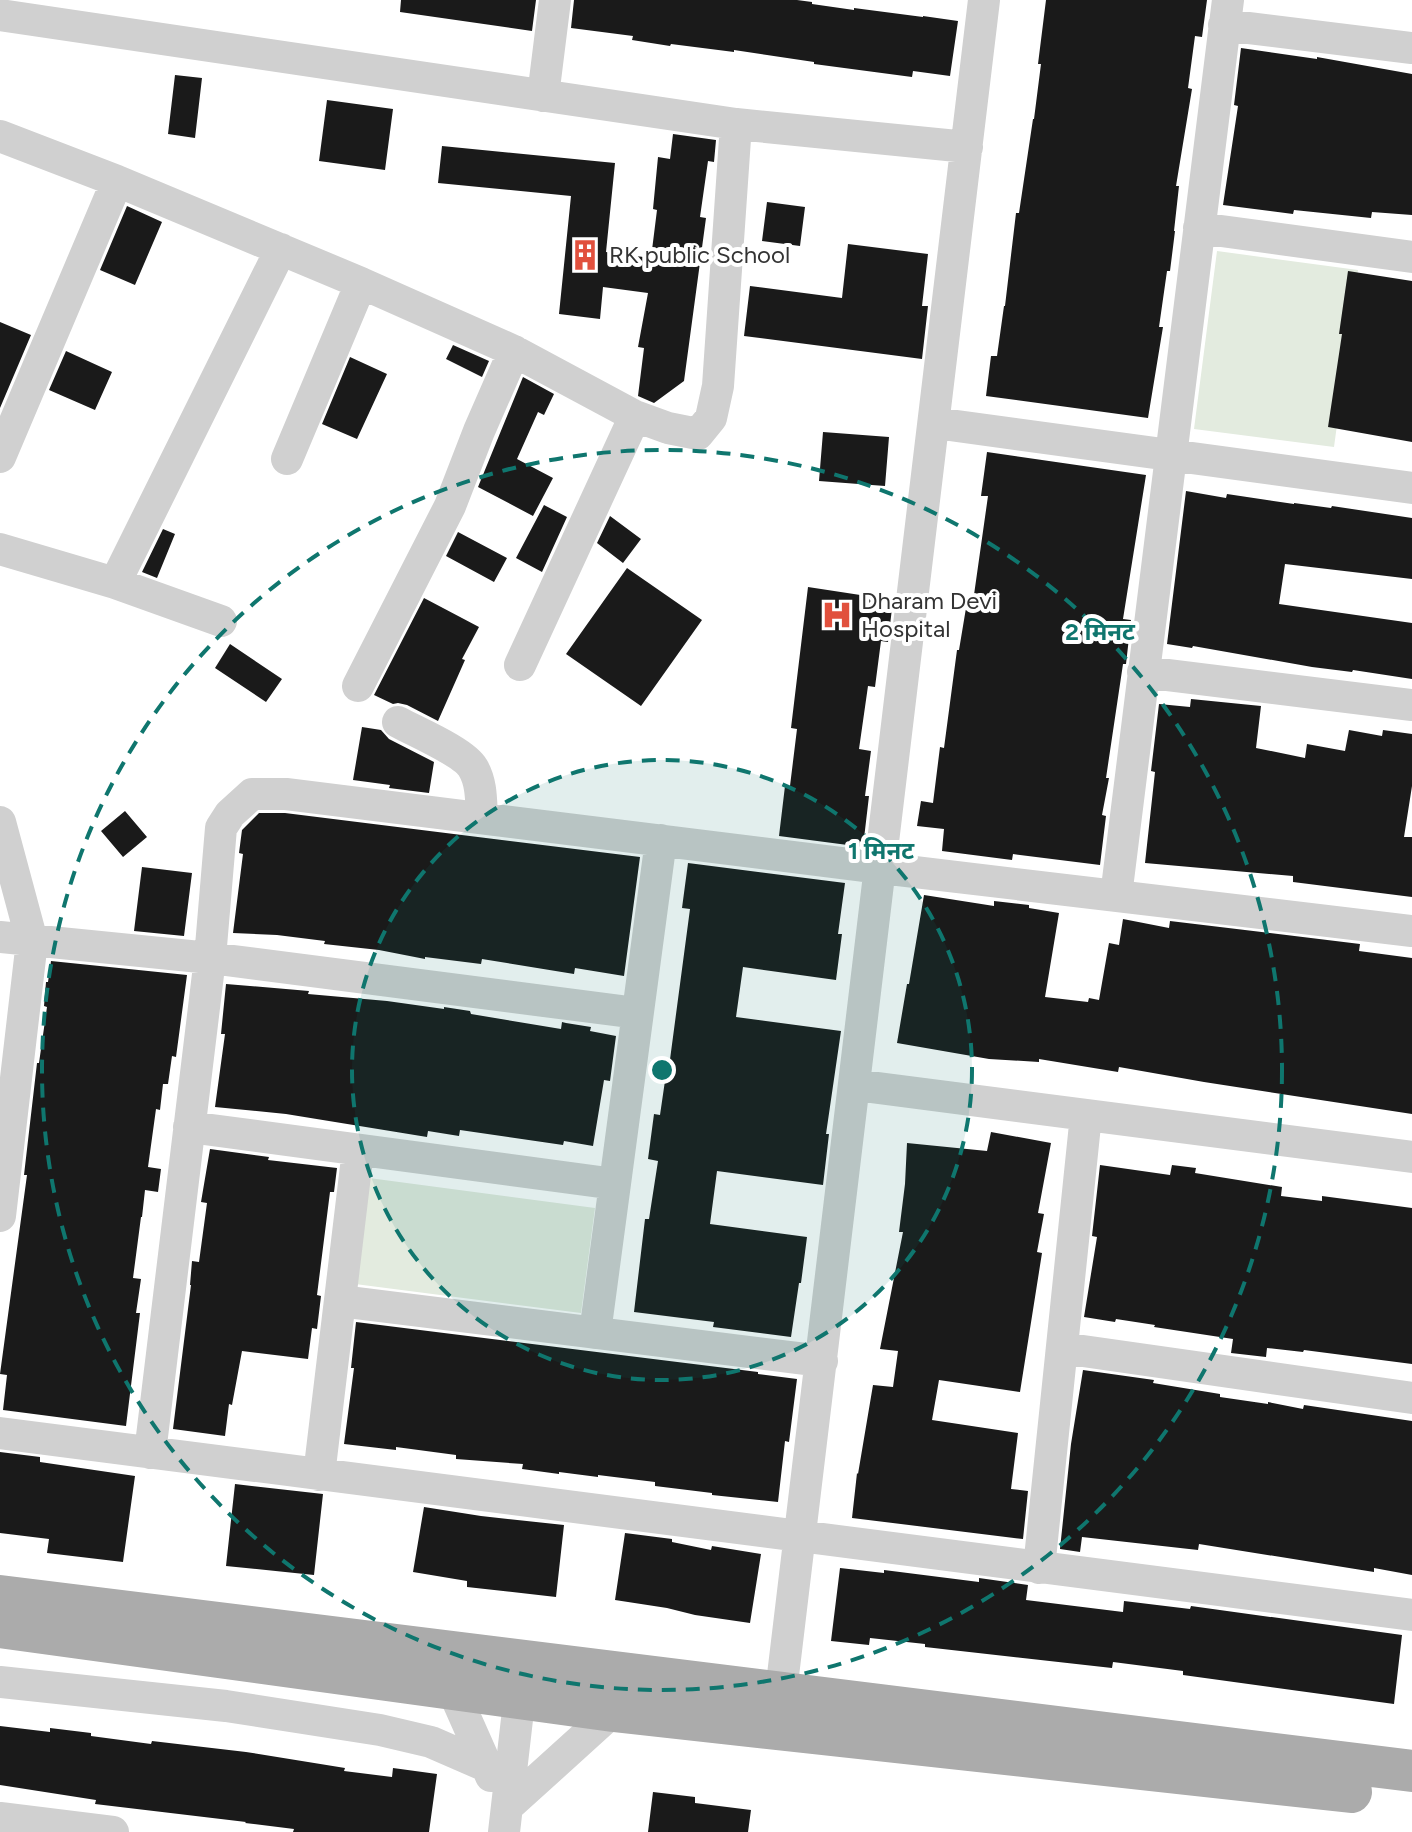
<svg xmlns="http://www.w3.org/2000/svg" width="1412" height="1832" font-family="Figtree,'Noto Sans Devanagari',sans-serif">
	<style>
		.green { fill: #e3ebdf }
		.building { fill: #1a1a1a }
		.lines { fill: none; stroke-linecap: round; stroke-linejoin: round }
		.minor { stroke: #d0d0d0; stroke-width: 32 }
		.major { stroke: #ababab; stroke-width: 42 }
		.ring { fill: none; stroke: #0f766e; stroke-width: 4; stroke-dasharray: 14 10 }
		.labels { text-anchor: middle; stroke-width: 8; stroke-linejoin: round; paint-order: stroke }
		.poi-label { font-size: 24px; fill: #333; stroke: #fff; text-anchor: start }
		.centre { fill: #0f766e; stroke: #fff; stroke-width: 4 }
		.ring-label { font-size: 24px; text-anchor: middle; font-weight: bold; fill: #0f766e; stroke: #fff; stroke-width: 8; stroke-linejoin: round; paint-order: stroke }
	</style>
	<rect width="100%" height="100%" fill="#fff"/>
	<path class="green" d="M1217,251L1358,270L1334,447L1194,429Z
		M369,1178L595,1208L581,1313L355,1284Z"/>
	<path class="building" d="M401,0H536L532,31L400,12Z
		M574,0H797L812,2V4L854,10V8L923,17V16L958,21L950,76L913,71L912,77L814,64V62L734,50V52L671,44L670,46L632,40L633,36L571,28Z
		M1046,0H1207L1202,37L1195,36L1188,88L1192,89L1176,186H1179L1174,231H1175L1170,271H1167L1159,327H1163L1148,418L986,396L991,356H997L1004,306H1005L1016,213H1019L1033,119H1034L1041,64H1038Z
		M1241,48L1317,59V57L1412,74V215L1372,212L1371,218L1294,210L1293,214L1223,205L1238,106L1234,105Z
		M175,75L202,78L195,138L168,134Z
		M327,100L393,109L385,170L319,161Z
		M673,134L716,140L714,162L708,161L700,217L706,218L684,381L654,403L638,396L644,348L638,347L648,293L603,287L600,319L559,314L571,196L438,183L442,146L615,163L606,252L651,258L657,210L653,209L658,157L670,159Z
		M767,202L805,207L800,246L762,241Z
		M127,206L162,222L135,285L100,270Z
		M848,244L928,254L922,306H928L922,359L744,336L750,286L842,298Z
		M1348,271L1412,281V442L1328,427L1342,334H1339Z
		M0,322L31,335L0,408Z
		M453,345L489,361L482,377L446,359Z
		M66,351L112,372L95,410L49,390Z
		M350,357L387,374L357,439L322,424Z
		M523,377L554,394L544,415L538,412L517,459L553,478L533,516L478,487Z
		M823,432L889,437L885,486L819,481Z
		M987,452L1146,475L1123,619L1131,620L1126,664H1123L1106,778H1109L1102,815L1106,816L1100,865L1013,854L1012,860L942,851L944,829L917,826L921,801L933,803L940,747L944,748L957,650H959L966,608L972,609L988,496H981Z
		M1186,491L1226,498L1227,494L1294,504V503L1331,508L1332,506L1412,518V579L1285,564L1279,604L1412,623V679L1353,670L1352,672L1312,667L1193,646L1192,648L1167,644Z
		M544,505L567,517L542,572L516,558Z
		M610,516L641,539L623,563L597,543Z
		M163,529L175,534L157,578L142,572Z
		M458,532L507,558L494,582L446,556Z
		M627,568L702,620L641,706L566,654Z
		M808,587L893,600L888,642L881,641L875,687L868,686L859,749L871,751L865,796H869L863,847L779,836L785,786H790L797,729L791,728Z
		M424,598L479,627L462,659L465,660L438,721L407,705L398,703L393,704L374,695Z
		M230,644L282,679L266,702L215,668Z
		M1191,699L1261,706L1256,748L1305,758L1307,744L1345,751L1349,730L1382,736L1383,730L1412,734V786L1404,837H1412V897L1293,882V876L1145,863L1155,772L1151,771L1159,704L1190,707Z
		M362,727L381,730L389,739L434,762L429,793L389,788L390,785L353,780Z
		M125,811L147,837L123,857L101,831Z
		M259,813H285L640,857L624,976L575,968L574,974L482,959L481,964L425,957V959L379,950L324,944L325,941L277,935L233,933L243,854L239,853L242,830Z
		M688,863L845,883L838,934H842L836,980L743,967L736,1017L841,1031L826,1134H829L823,1185L717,1171L710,1224L807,1237L801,1283H799L791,1337L713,1327L714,1322L634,1312L645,1219H649L658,1161L648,1159L654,1114L660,1115L667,1067H669L690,909L682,908Z
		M142,867L192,873L184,936L134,931Z
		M924,895L994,906V901L1029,905V908L1059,913L1045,997L1088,1002L1089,998L1099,1000L1109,943L1119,945L1123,919L1169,928L1170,921L1360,944L1359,951L1412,958V1114L1204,1082L1119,1067L1118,1072L1039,1059V1062L989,1059L897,1043L907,984H909Z
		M51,961L187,975L176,1057L172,1056L168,1084H163L160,1110L156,1109L148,1167L161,1169L158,1192L145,1190L142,1217H141L133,1278L141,1279L136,1313H140L126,1426L3,1410L7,1375L0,1374L27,1175H24L37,1063H39L47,1007L44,1006L46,982H48Z
		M226,984L309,991L308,994L387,1001L444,1009V1007L470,1011L471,1014L561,1029L562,1022L566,1023L591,1027L590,1031L616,1036L610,1081L604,1080L593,1146L564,1141L563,1145L460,1130L459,1136L428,1131L427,1137L286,1114L215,1107L225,1034H221Z
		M991,1132L1051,1143L1038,1213L1044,1214L1037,1252L1042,1253L1020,1392L939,1380L932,1420L1018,1433L1011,1489L1028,1491L1023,1539L852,1518L857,1473L858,1474L873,1385L893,1387L898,1351L880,1349L903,1232H899L905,1184L907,1143L987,1151Z
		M210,1149L269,1157L268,1160L337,1168L334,1192H330L317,1295L321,1296L317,1329L312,1328L308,1359L242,1351L232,1405L229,1404L225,1436L173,1429L191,1285H190L192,1261L199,1262L207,1203L201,1202Z
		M1100,1165L1170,1175L1172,1165L1196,1168L1195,1173L1282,1187L1281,1196L1322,1201V1196L1412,1208V1364L1304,1350L1303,1352L1267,1348L1266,1357L1231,1353L1233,1339L1154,1327L1155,1325L1116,1319L1115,1322L1084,1317L1097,1237L1092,1236Z
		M356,1322L758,1372V1374L797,1379L789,1442L785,1441L778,1502L712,1495V1493L655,1486V1482L598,1475V1477L559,1472V1474L522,1469L523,1464L456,1459V1455L396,1447V1450L344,1444L354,1368H351Z
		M1083,1370L1154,1380L1153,1383L1220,1394V1397L1268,1404V1402L1303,1409L1304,1405L1412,1421V1575L1374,1568V1572L1199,1544L1198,1550L1082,1537L1080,1552L1060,1549L1071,1444Z
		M0,1452L40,1457V1462L135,1476L123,1562L47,1553L49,1539L0,1533Z
		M235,1484L323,1494L314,1575L226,1566Z
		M424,1507L481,1516L564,1525L556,1597L467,1587V1581L413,1572Z
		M625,1533L672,1539V1542L711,1550L712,1546L761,1554L750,1623L695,1615L667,1608L615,1600Z
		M840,1568L884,1573V1570L979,1582V1578L1028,1585L1026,1600L1123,1612L1124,1601L1190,1609L1191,1606L1402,1635L1394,1704L1183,1675V1671L1113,1662L1112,1668L925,1647V1644L870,1638L869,1645L831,1641Z
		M0,1726L50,1732V1728L91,1733V1736L151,1744L152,1741L246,1752L345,1768L344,1771L392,1777L393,1768L437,1774L429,1832H293L294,1829L245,1823L246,1822L95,1804L96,1800L0,1785Z
		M653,1792L695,1797V1803L751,1810L748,1832H648Z"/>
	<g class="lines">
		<path class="minor" d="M0,15L736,124L967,147
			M1224,25L1412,48
			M543,96L555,0
			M0,136L117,181L361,283L514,351L635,416L668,428L698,434L711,418L718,386L736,124
			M1199,228L1412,257
			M935,423L1412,488
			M0,457L117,181
			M287,459L361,283
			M0,549L115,583L221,621
			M115,583L281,249
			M520,665L635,416
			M1143,672L1412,705
			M358,686L450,506L479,431L514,351
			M398,722C416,732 464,752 473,768C482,783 481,802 482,818
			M0,822L32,941L0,1216
			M1116,896L1228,0
			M0,937L210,958L637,1013
			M855,1085L1412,1157
			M189,1127L615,1184
			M340,1301L822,1361
			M595,1333L661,840
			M1062,1348L1412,1398
			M0,1433L1412,1615
			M150,1453L210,958L221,828L230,814L252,794H286L881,868L1412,931
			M319,1475L358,1150
			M1039,1568L1086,1115
			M0,1682L226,1706L380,1730L431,1742L486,1766
			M452,1688L491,1776
			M783,1713L781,1692L984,0
			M507,1807L613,1711
			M0,1818L113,1832
			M504,1832L522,1676"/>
		<path class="major" d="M0,1596L1412,1771
			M0,1627L613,1711L1351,1792"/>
	</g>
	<circle cx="662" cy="1070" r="310" fill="#0f766e" fill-opacity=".12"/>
	<g class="ring">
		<circle cx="662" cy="1070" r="310"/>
		<circle cx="662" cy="1070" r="620"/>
	</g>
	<defs>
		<symbol id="building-bare" viewBox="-9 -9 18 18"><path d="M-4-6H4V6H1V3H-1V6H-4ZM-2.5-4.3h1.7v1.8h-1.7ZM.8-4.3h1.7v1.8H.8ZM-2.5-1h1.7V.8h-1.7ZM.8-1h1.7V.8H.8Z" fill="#e1503d" stroke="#fff" stroke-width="2.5" paint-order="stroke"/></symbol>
		<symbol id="hospital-bare" viewBox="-9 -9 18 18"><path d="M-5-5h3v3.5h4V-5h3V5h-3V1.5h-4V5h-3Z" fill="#e1503d" stroke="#fff" stroke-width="2.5" paint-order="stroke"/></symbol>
	</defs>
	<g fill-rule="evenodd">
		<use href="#building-bare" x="563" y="233" width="44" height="44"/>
		<use href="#hospital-bare" x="815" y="593" width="44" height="44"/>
	</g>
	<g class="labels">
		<g class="poi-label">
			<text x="609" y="263">RK public School</text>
			<text x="861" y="609">Dharam Devi<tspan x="861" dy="28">Hospital</tspan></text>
		</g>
	</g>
	<circle cx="662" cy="1070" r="12" class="centre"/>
	<g class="ring-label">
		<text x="1100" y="640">2 मिनट</text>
		<text x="881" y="859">1 मिनट</text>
	</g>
</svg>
